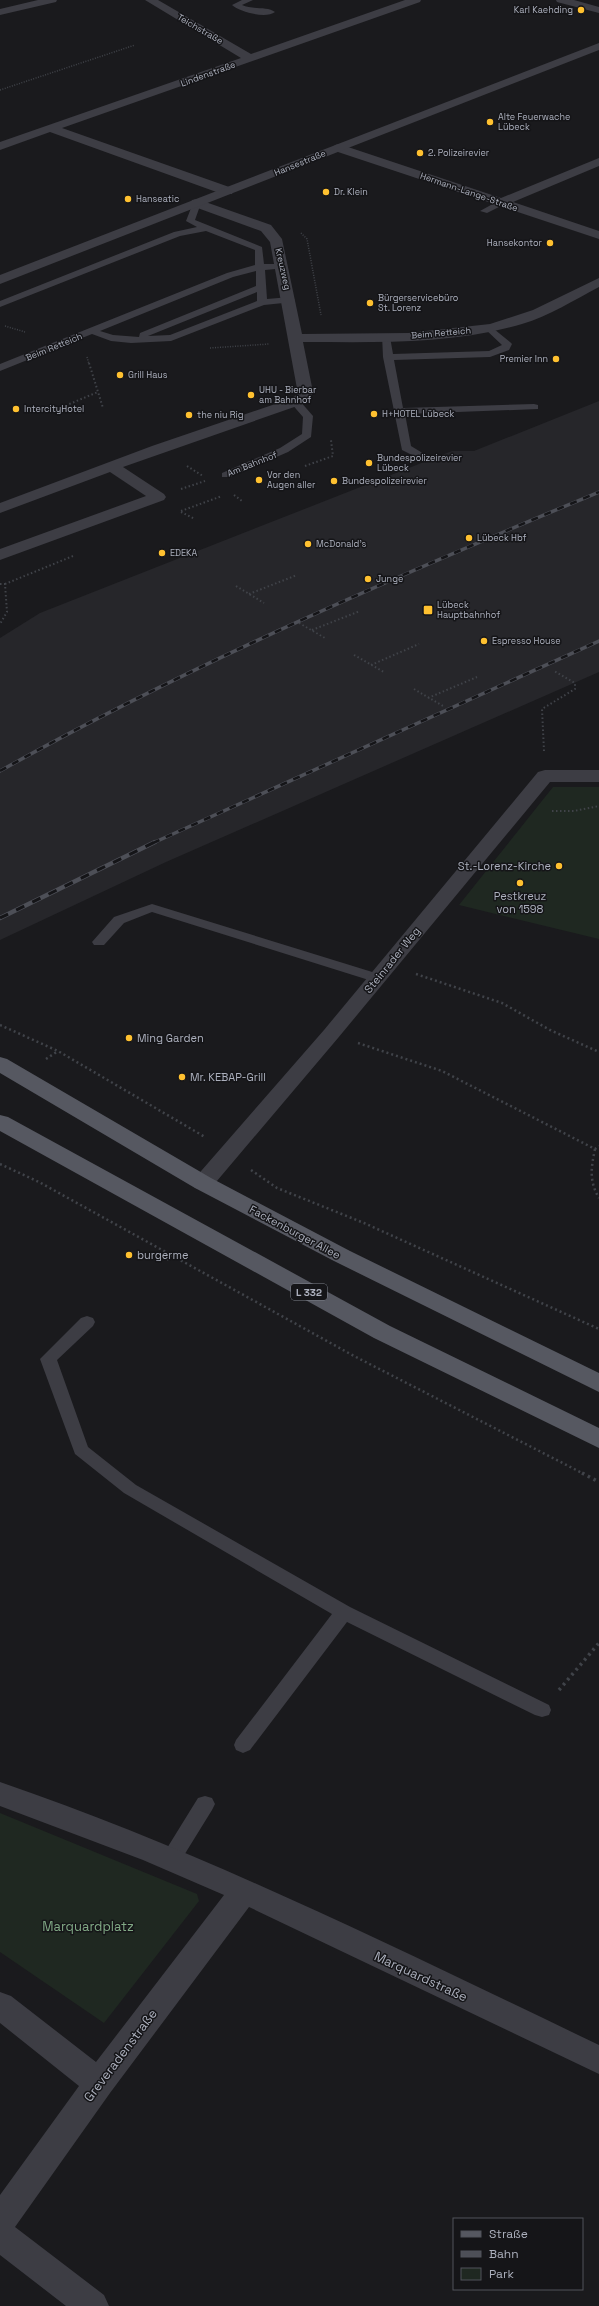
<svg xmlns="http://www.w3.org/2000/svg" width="599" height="2306" font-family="'Space Grotesk',sans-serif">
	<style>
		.built { fill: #26262a }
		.green { fill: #1f2821 }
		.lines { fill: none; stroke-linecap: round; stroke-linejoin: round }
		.path-far3 { stroke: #404349; stroke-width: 1.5; stroke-dasharray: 1 1.5; stroke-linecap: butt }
		.path-far2 { stroke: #404349; stroke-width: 2; stroke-dasharray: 1.5 2.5; stroke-linecap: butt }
		.path-far1 { stroke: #404349; stroke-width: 2.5; stroke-dasharray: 2 3; stroke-linecap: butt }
		.path { stroke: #404349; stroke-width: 3.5; stroke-dasharray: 2.5 4; stroke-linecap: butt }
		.service { fill: #3d3d44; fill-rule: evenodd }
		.minor { fill: #3d3d44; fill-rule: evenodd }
		.tertiary { fill: #3d3d44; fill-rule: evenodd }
		.primary { fill: #565861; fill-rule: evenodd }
		.rail-far1-casing { stroke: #4d4f57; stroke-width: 3.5 }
		.rail-casing { stroke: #4d4f57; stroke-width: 4.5 }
		.rail-far1 { stroke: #151518; stroke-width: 2.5; stroke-dasharray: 7; stroke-linecap: butt }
		.rail { stroke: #151518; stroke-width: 3; stroke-dasharray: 9; stroke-linecap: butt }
		.poi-dot { fill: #ffc130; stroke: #151518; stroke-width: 1.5 }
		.labels { text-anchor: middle; stroke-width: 3; stroke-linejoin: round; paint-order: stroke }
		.far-poi-label { font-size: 9px; fill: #acb0bd; stroke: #151518; text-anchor: start }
		.far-street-label { font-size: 9px; fill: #acb0bd; stroke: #151518 }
		.shield { fill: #151518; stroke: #7f828c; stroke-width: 1 }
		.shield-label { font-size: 10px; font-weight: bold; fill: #acb0bd }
		.poi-label { font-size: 11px; fill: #acb0bd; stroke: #151518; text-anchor: start }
		.street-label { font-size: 11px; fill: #acb0bd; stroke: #151518 }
		.near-park-label { font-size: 13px; fill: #81a985; stroke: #151518 }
		.near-street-label { font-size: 13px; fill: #acb0bd; stroke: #151518 }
	</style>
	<rect width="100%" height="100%" fill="#1a1a1d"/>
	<path class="built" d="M599,401V672L166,862L0,940V638L40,613L452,451H474Z"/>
	<path class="green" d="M553,787H599V939L459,905Z
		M0,1813L197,1894L199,1901L104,2023L0,1952Z"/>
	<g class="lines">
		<path class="path-far3" d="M0,90L135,45
			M301,233L307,239L321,315
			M5,326L25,332
			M210,348L269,344
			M87,357L89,364"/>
		<path class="path-far2" d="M89,363L103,408
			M51,408L55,410L98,392
			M187,466L203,476
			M305,466L333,456L331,440
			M181,489L205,481
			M234,495L242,501
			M181,511L222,496
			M181,512L195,519
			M0,584H5L7,612L0,624
			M5,584L73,556
			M236,586L264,603
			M249,594L297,575
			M299,623L325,638
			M312,630L360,611
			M354,655L384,672
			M371,665L419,644
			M414,689L443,706
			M428,698L477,677
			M544,751L542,709L575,689V683L554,671
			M552,811H574L599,806"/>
		<path class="path-far1" d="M416,974L502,1003L550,1030L599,1052
			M0,1025L58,1051L205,1137
			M358,1043L442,1071L595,1149L599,1146
			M46,1059L58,1051
			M595,1149C591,1168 589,1181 599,1198
			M0,1164L39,1182L354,1356L584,1474
			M251,1170L277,1188L364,1223L599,1329
			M167,1260L172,1255"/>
		<path class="path" d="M582,1473L599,1482
			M559,1690L599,1643"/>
		<path class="service" d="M242,0H253L242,5C252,10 267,6 275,12C266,19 240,12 232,5Z
			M197,200L201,203L195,220L262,247L264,264H286V268L265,270L267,299L290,297L295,300L293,302L264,305L171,341L131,343L111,341L92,334L0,371V364L227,273L255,265V250L206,231L180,236L0,307V301L174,232L197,227L186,221L193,203ZM256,271V286L140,333L139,337L113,335L100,331L233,277ZM257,292V301L170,335L148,336Z
			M500,200L503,201V205L487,213L480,211Z
			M489,325L510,342L512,344L509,350L490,357L394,360L403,408L534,404L538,405V409L405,414L411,446L429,457L428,459H420L402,450L383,357L382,335L385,334L390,337L393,354L489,351L502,345L484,328Z
			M295,399L299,400L313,416L311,437L288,452L230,477H222V473L280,448L302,434L303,417L290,402Z
			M152,904L382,975L384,978L377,982L372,981L152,912L124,923L104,945H94L92,942L114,917Z
			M87,1316L93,1318L95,1322L93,1326L57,1360L88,1447L136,1485L350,1607L549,1705L551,1710L549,1715L542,1717L535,1715L347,1622L250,1750L243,1753L236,1750L234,1745L236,1740L332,1614L124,1493L75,1454L40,1359L81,1318Z
			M205,1796L212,1798L215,1804L212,1810L178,1865L171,1867L164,1865L161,1859L164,1853L198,1798Z"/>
		<path class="minor" d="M38,0H57L56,2L0,15V9Z
			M145,0H158L251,54L405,0H421L420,2L62,128L232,188L233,191L232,194H222L50,132L0,150V142L241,58Z
			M556,0H574L599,7V13L557,2Z
			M339,144L501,198L599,158V166L513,202L599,231V239L335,151L333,148L335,145Z
			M197,199L271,225L282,239L302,334L408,333L490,324L533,310L599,278V287C574,300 549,316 522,324C451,345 376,342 303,342L313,392L310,399L300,405L123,467L164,494L166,497L164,500L0,560V549L146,496L110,472L0,513V503L152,446L290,399L298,394L270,242L261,231L192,206L191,203L192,200Z
			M545,770H599V782H550L338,1038L211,1188L203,1190L195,1188L192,1183L195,1178L324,1030L538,772Z
			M0,1782C207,1853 402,1951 599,2045V2074L249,1907L110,2093L15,2227L104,2295L109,2306H66L0,2255V2195L79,2086L0,2023V1992L11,1996L96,2062L224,1895L143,1860L0,1806Z"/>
		<path class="tertiary" d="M599,43V50L0,284V275Z"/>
		<path class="primary" d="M0,1057L7,1059L211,1178L350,1251L599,1373V1392L334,1261L195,1188L0,1073Z
			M0,1115L8,1117L390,1326L599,1428V1448L374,1338L0,1131Z"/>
		<defs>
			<path id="rail-far1" d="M0,771C193,663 395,577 599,492
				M153,843L599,641"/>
			<path id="rail" d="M0,918L155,842"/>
		</defs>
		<use href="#rail-far1" class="rail-far1-casing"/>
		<use href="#rail" class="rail-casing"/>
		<use href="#rail-far1" class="rail-far1"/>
		<use href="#rail" class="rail"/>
	</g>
	<g class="poi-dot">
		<circle cx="581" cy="10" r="4"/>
		<circle cx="490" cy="122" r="4"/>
		<circle cx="420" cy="153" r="4"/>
		<circle cx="326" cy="192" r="4"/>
		<circle cx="128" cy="199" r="4"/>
		<circle cx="550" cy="243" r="4"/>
		<circle cx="370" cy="303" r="4"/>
		<circle cx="556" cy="359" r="4"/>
		<circle cx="120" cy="375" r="4"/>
		<circle cx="251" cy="395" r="4"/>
		<circle cx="16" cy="409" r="4"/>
		<circle cx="374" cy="414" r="4"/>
		<circle cx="189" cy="415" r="4"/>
		<circle cx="369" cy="463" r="4"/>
		<circle cx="259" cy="480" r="4"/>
		<circle cx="334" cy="481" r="4"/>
		<circle cx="469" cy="538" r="4"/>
		<circle cx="308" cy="544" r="4"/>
		<circle cx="162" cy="553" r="4"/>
		<circle cx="368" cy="579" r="4"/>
		<rect x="423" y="605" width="10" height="10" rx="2"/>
		<circle cx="484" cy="641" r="4"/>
		<circle cx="559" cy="866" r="4"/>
		<circle cx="520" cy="883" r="4"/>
		<circle cx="129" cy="1038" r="4"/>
		<circle cx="182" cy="1077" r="4"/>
		<circle cx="129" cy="1255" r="4"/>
	</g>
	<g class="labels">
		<g class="far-poi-label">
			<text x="573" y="13" text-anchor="end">Karl Kaehding</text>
			<text x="498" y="120">Alte Feuerwache<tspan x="498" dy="10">Lübeck</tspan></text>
			<text x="428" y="156">2. Polizeirevier</text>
			<text x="334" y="195">Dr. Klein</text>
			<text x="136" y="202">Hanseatic</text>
			<text x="542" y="246" text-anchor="end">Hansekontor</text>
			<text x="378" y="301">Bürgerservicebüro<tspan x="378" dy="10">St. Lorenz</tspan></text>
			<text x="548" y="362" text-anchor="end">Premier Inn</text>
			<text x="128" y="378">Grill Haus</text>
			<text x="259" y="393">UHU - Bierbar<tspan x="259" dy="10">am Bahnhof</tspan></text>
			<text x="24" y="412">IntercityHotel</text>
			<text x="382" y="417">H+HOTEL Lübeck</text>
			<text x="197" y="418">the niu Rig</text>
			<text x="377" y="461">Bundespolizeirevier<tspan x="377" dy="10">Lübeck</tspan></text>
			<text x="267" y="478">Vor den<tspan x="267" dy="10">Augen aller</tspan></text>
			<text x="342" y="484">Bundespolizeirevier</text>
			<text x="477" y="541">Lübeck Hbf</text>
			<text x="316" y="547">McDonald's</text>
			<text x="170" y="556">EDEKA</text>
			<text x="376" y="582">Junge</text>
			<text x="437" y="608">Lübeck<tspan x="437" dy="10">Hauptbahnhof</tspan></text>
			<text x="492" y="644">Espresso House</text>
		</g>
		<g class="far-street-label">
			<text transform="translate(200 29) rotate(30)" y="3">Teichstraße</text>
			<text transform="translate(208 74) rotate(-20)" y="3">Lindenstraße</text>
			<text transform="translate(300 163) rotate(-22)" y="3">Hansestraße</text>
			<text transform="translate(469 192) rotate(19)" y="3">Hermann-Lange-Straße</text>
			<text transform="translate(283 269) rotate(77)" y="3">Kreuzweg</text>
			<text transform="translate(441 333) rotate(-5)" y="3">Beim Retteich</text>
			<text transform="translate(54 347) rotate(-22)" y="3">Beim Retteich</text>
			<text transform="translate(252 464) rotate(-22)" y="3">Am Bahnhof</text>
		</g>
		<rect class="shield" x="291" y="1284" width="36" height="16" rx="3"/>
		<g class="shield-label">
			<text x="309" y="1296">L 332</text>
		</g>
		<g class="poi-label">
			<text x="551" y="870" text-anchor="end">St.-Lorenz-Kirche</text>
			<text x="520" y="900" text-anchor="middle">Pestkreuz<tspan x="520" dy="13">von 1598</tspan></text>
			<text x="137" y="1042">Ming Garden</text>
			<text x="190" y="1081">Mr. KEBAP-Grill</text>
			<text x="137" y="1259">burgerme</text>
		</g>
		<g class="street-label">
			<text transform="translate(392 960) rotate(-51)" y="4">Steinrader Weg</text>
			<text transform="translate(295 1232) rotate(28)" y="4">Fackenburger Allee</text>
		</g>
		<g class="near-park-label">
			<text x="88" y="1931">Marquardplatz</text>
		</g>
		<g class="near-street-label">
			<text transform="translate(421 1976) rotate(25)" y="5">Marquardstraße</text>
			<text transform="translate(120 2055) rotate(-53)" y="5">Greveradenstraße</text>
		</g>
	</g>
	<rect x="453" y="2218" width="130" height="72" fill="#151518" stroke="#51535a"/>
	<rect x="461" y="2231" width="20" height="6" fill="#565861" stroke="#51535a"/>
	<text x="489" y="2238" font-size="12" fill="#acb0bd">Straße</text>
	<rect x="461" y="2251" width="20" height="6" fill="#4d4f57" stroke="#51535a"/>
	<text x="489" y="2258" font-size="12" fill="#acb0bd">Bahn</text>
	<rect x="461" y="2268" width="20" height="12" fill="#1f2821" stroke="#51535a"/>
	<text x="489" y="2278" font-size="12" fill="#acb0bd">Park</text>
</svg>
